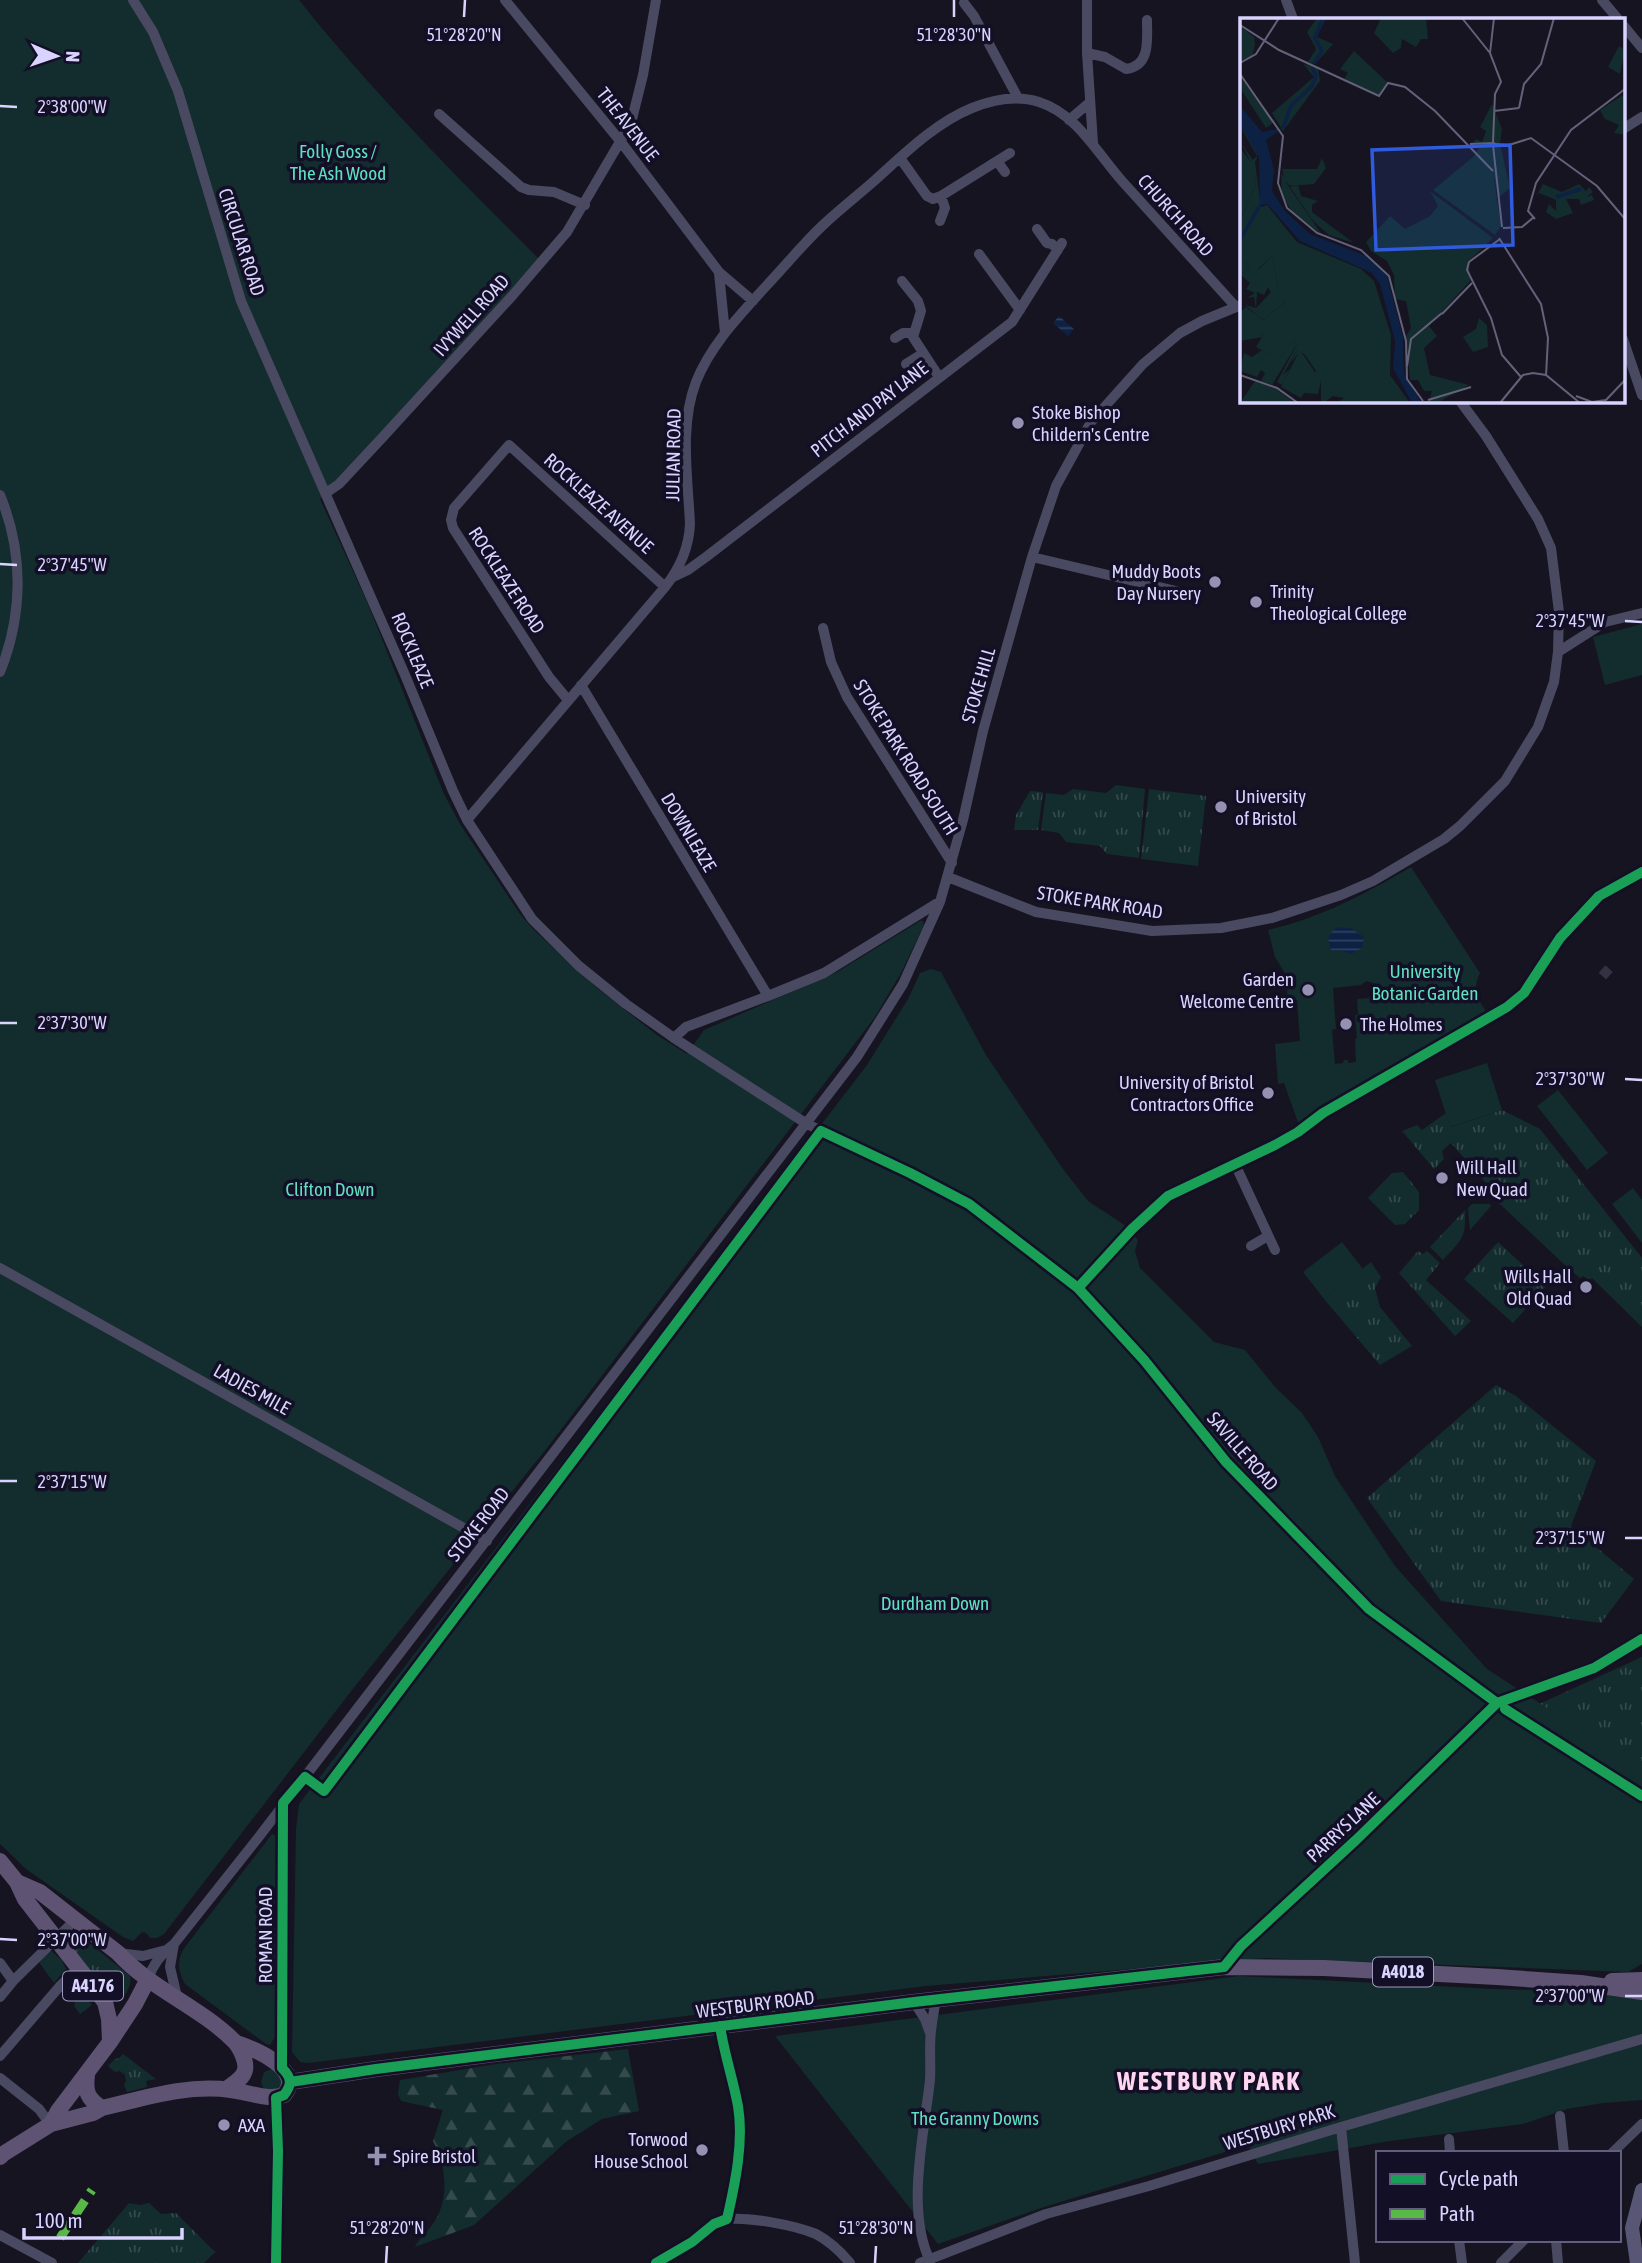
<svg xmlns="http://www.w3.org/2000/svg" width="1642" height="2263" font-family="'Asap Condensed',sans-serif">
	<style>
		.grass { fill: url(#grass-tufts) }
		.forest { fill: url(#forest-firs) }
		.green { fill: #132c2d; fill-rule: evenodd }
		.water { fill: url(#water-rules) }
		.lines { fill: none; stroke-linecap: round; stroke-linejoin: round }
		.street-tunnel { stroke: #333142; stroke-width: 10; stroke-dasharray: 10 5; stroke-linecap: butt }
		.street { stroke: #4a4962; stroke-width: 10 }
		.secondary { stroke: #575674; stroke-width: 14 }
		.primary { stroke: #5e5373; stroke-width: 16 }
		.quiet { stroke: #58b947; stroke-width: 9; stroke-dasharray: 18 9; stroke-linecap: butt }
		.cycleway-casing { stroke: #130f26; stroke-width: 15 }
		.cycleway { stroke: #1a9f57; stroke-width: 10 }
		.ticks { fill: none; stroke: #d9d4ff; stroke-width: 2.5 }
		.poi-dot { fill: #9591b1; stroke: #130f26; stroke-width: 2.5 }
		.labels { text-anchor: middle; stroke-width: 7; stroke-linejoin: round; paint-order: stroke }
		.shield { fill: #130f26; stroke: #9e99be; stroke-width: 2 }
		.shield-label { font-size: 18px; font-weight: bold; fill: #d9d4ff }
		.street-label { font-size: 19px; fill: #d9d4ff; stroke: #130f26 }
		.park-label { font-size: 19px; fill: #5fe0c0; stroke: #130f26 }
		.poi-label { font-size: 19px; fill: #d9d4ff; stroke: #130f26; text-anchor: start }
		.district-label { font-size: 26px; font-weight: bold; letter-spacing: 2px; fill: #ffd6f0; stroke: #130f26 }
		.inset-river { fill: none; stroke: #0d2144; stroke-width: 3.5 }
		.inset-road { fill: none; stroke: #64617a; stroke-width: 2 }
		.view { fill: #305bdc; fill-opacity: 0.15; stroke: #305bdc; stroke-width: 3.5 }
		.inset-edge { fill: none; stroke: #d9d4ff; stroke-width: 3.5 }
		.ticks-label { font-size: 18px; text-anchor: middle; fill: #d9d4ff; stroke: #130f26; stroke-width: 7; stroke-linejoin: round; paint-order: stroke }
	</style>
	<defs>
		<pattern id="grass-tufts" width="24" height="20" patternUnits="userSpaceOnUse" patternTransform="scale(1.75)"><rect width="24" height="20" fill="#132c2d"/><path d="M3 7l-1-3M5 7V3M7 7l1-3M15 17l-1-3M17 17v-4M19 17l1-3" fill="none" stroke="#354a4c"/></pattern>
		<pattern id="forest-firs" width="22" height="20" patternUnits="userSpaceOnUse" patternTransform="scale(1.75)"><rect width="22" height="20" fill="#132c2d"/><path d="M5 1l3.5 6h-7zM16 11l3.5 6h-7z" fill="#354a4c"/></pattern>
		<pattern id="water-rules" width="6" height="5" patternUnits="userSpaceOnUse" patternTransform="scale(1.75)"><rect width="6" height="5" fill="#0d2144"/><path d="M0 2.5h6" fill="none" stroke="#304060"/></pattern>
	</defs>
	<rect width="100%" height="100%" fill="#161421"/>
	<path class="grass" d="M1116,785L1145,789L1139,858L1107,854L1100,846L1066,842L1059,833L1041,830L1046,793L1064,795L1073,789L1106,793Z
		M1149,789L1206,796L1198,866L1141,859Z
		M1030,791L1043,792L1038,830H1014L1016,815Z
		M1502,1110L1540,1129L1642,1258V1327L1592,1278L1589,1280L1583,1276L1580,1278L1566,1266L1485,1190L1487,1184L1451,1143L1442,1151L1444,1159L1434,1169L1402,1131L1417,1125L1422,1130L1446,1113L1451,1127Z
		M1403,1172L1419,1192V1210L1405,1224L1395,1225L1368,1198L1392,1173Z
		M1472,1204H1490L1491,1206L1470,1230L1468,1208Z
		M1465,1210C1466,1239 1462,1239 1443,1260L1430,1247Z
		M1498,1242L1546,1286L1513,1323L1464,1279Z
		M1418,1251L1423,1254L1427,1251L1440,1263L1426,1280L1471,1321L1455,1336L1399,1273Z
		M1371,1262L1381,1277L1375,1288L1380,1307L1412,1346L1380,1365L1324,1299Z
		M1496,1385L1516,1396L1596,1461L1571,1526L1634,1579L1601,1623L1441,1601L1367,1498Z
		M1642,1657V1785L1537,1705Z
		M77,1939L87,1941L130,1976C132,1985 126,1997 117,2001L110,1994L73,1949V1940Z
		M123,2054L156,2079L146,2081L147,2087L127,2092L124,2085L126,2081L125,2075L120,2071L115,2072L108,2066L116,2058L118,2059Z
		M129,2203L140,2205L149,2203L161,2214L176,2213L215,2252L204,2263H78Z"/>
	<path class="forest" d="M628,2049L639,2111L602,2119L567,2141L474,2225L415,2247C419,2238 427,2233 432,2225C450,2201 447,2167 433,2141L443,2110L401,2101L398,2094L400,2080L496,2064Z"/>
	<path class="green" d="M0,0H299C372,92 456,176 539,259L320,499L368,604L444,794L460,824L520,914L534,930L596,987L657,1035L687,1054L704,1030L837,972L920,921H923L924,925L901,973L875,1017L547,1448L352,1690L164,1934L157,1938H150L146,1933L142,1932L133,1941L123,1937L26,1869L0,1844Z
		M1642,624V675L1605,685L1593,637Z
		M1411,867L1480,973C1470,992 1481,1002 1490,1018L1327,1108L1300,1128L1284,1083L1278,1084L1275,1044L1300,1041L1297,1001H1288L1286,975L1275,957L1268,930C1320,918 1365,894 1411,867ZM1366,981L1373,983L1374,995L1369,996V998L1357,999L1358,1015H1355L1357,1038L1355,1039L1356,1062L1348,1063V1060H1344L1343,1063L1335,1064L1332,1030L1336,1029L1333,988L1361,985Z
		M931,969L941,972L986,1055L1063,1169L1088,1201L1123,1224L1138,1240L1135,1251L1140,1268L1214,1342L1245,1350L1275,1387L1302,1413L1318,1437L1335,1476L1395,1566L1487,1669L1642,1770V1964L1628,1972L1266,1958L926,1986L309,2063L300,2062L292,2052L296,1829L299,1804L867,1065L908,999L920,973Z
		M1487,1063L1502,1110L1450,1127L1435,1080Z
		M1558,1090L1608,1153L1587,1170L1537,1106Z
		M1633,1188L1642,1200V1243L1612,1204Z
		M1342,1242L1363,1269L1324,1299L1303,1272Z
		M272,1834L279,1837L275,2037L270,2045L266,2044L185,1984C178,1971 176,1960 185,1947Z
		M50,1950L61,1959L66,1969L54,1983L38,1961Z
		M1239,1976L1494,1989L1636,1992L1642,1999V2100L1603,2103L1567,2109L1523,2124L1390,2141L1258,2164L1248,2145L1044,2207L938,2244L775,2036Z
		M74,1987L81,1989L92,2005L80,2014L74,2006L75,2003L74,2000L69,1999L65,1993Z
		M272,2069L284,2081L278,2091L264,2090L261,2082L264,2072Z"/>
	<path class="water" d="M1059,316L1074,329L1068,336L1053,323Z
		M1338,927L1350,928L1364,937L1362,948L1351,954L1339,950L1332,951C1326,941 1328,932 1338,927Z"/>
	<g class="lines">
		<path class="street-tunnel" d="M1602,969L1612,978"/>
		<path class="street" d="M133,0L153,32L178,91L241,301L405,675L453,791L467,820L532,919L579,966L626,1004L674,1038L807,1124L910,1173L969,1204L1078,1288L1144,1360L1226,1462L1369,1609L1505,1709L1642,1796
			M505,0L621,142L719,272L753,301
			M1087,0V53L1093,143
			M1286,0L1293,19
			M1602,0L1618,19
			M964,3L974,16L1018,98
			M1623,25L1642,48
			M1087,53L1105,57L1126,69C1151,66 1147,39 1147,20
			M439,114L521,187L529,190L554,192L585,205
			M1069,120L1089,103
			M1623,129L1642,117
			M900,158L927,196L933,199L941,196L1010,153
			M997,161L1005,172
			M940,221L945,208L941,196
			M1037,229L1047,243L1052,244L1058,250
			M979,254L1020,310
			M719,273L725,333
			M902,281L918,301L921,311L913,337L939,377
			M895,338L903,333H912
			M1623,339L1642,395
			M906,364L922,354
			M326,493L339,484L381,439L512,296L567,232L631,123L643,75L656,0
			M0,495C24,553 23,615 0,672
			M1032,557L1176,591
			M673,577L688,570L706,557L1012,322L1062,243
			M1139,599L1142,584
			M823,628L831,662L847,697L952,863
			M1558,652L1605,622L1642,613
			M581,685L768,996
			M568,700L549,677L453,528L451,520L454,508L509,445L665,587
			M467,820L665,587C680,568 689,548 690,524C688,478 679,426 696,382C711,344 741,314 768,284C786,265 803,244 822,226C839,210 857,196 874,181C903,155 935,123 972,108C992,100 1017,95 1039,102C1077,114 1097,153 1122,181C1160,223 1198,265 1236,307
			M948,877L1036,912L1152,931L1221,928L1272,918L1341,895L1373,881L1444,839L1460,826L1505,781L1538,727L1554,682L1558,652L1559,612L1551,548L1538,519L1486,436L1460,401
			M674,1038L686,1027L768,996L824,973L939,902
			M1235,1164L1275,1250
			M1251,1246L1268,1236
			M0,1268L487,1541
			M1078,1288L1132,1229L1168,1196L1275,1145
			M174,1944L170,1967L177,1997
			M118,1953L143,1956L166,1950
			M0,1963L13,1981
			M148,1979C153,1964 162,1953 174,1944L258,1838L857,1057L903,984L940,902L963,820L983,731L1032,557L1056,486L1091,422L1143,364L1180,333L1202,321L1241,305
			M0,1997L13,1981L75,1920
			M914,2002L925,2019L930,2033
			M0,2056L60,1986L78,1969
			M282,2068L283,1804
			M0,2078L39,2109L50,2124
			M1560,2116L1564,2153
			M1341,2127L1355,2263
			M1449,2139L1450,2153
			M1612,2153L1642,2124
			M727,2219C750,2217 794,2225 816,2234C829,2241 841,2252 850,2263
			M0,2235L52,2263
			M1459,2240L1462,2263
			M1556,2240L1558,2263
			M656,2263L692,2242L714,2224L727,2219C735,2184 744,2142 738,2106C735,2085 728,2064 722,2043
			M920,2263L1046,2214L1149,2186L1341,2127L1642,2039
			M931,2263C905,2212 924,2135 930,2080C931,2064 929,2047 931,2031C932,2021 934,2010 936,1999
			M1501,2263L1524,2240"/>
		<path class="secondary" d="M1224,1967L1241,1946L1356,1840L1497,1703L1594,1668L1642,1639
			M276,2263L278,2151L276,2098
			M1637,2263L1632,2228L1642,2190"/>
		<path class="primary" d="M0,1861L17,1882L25,1899L105,2002L109,2019L110,2042
			M17,1882L40,1892L118,1953C151,1989 200,2007 234,2041C240,2047 247,2062 245,2070C243,2079 233,2084 226,2089
			M1612,1981L1642,1980
			M87,2075C85,2091 87,2099 102,2108
			M290,2082L376,2069L914,2002L1224,1967L1324,1968L1497,1977L1581,1983L1642,1992
			M51,2124L93,2113L102,2108C145,2098 186,2084 231,2090C247,2092 269,2101 284,2095C305,2070 255,2049 236,2043
			M0,2157L3,2154L51,2124L58,2111L110,2042L135,2004L148,1979"/>
		<path class="quiet" d="M60,2238L92,2190"/>
		<defs>
			<path id="cycleway" d="M1078,1288L1132,1229L1168,1196L1275,1145L1298,1132L1323,1113L1507,1007L1524,993L1560,938L1599,896L1642,872
				M1505,1709L1642,1796
				M290,2082L376,2069L914,2002L1224,1967L1241,1946L1356,1840L1497,1703L1594,1668L1642,1639
				M276,2263L278,2151L276,2098L284,2095C293,2084 291,2077 282,2068L283,1803L305,1777L324,1791L821,1131L910,1173L969,1204L1078,1288L1144,1360L1226,1462L1369,1609L1497,1703
				M656,2263L692,2242L714,2224L727,2219C735,2184 744,2142 738,2106C733,2079 724,2053 720,2026"/>
		</defs>
		<use href="#cycleway" class="cycleway-casing"/>
		<use href="#cycleway" class="cycleway"/>
	</g>
	<path class="ticks" d="M464,17L465,0M954,17V0M0,106L17,107M0,564L17,565M1625,621L1642,622M0,1023H17M1625,1079L1642,1080M0,1481H17M1625,1538H1642M0,1939L17,1940M1625,1996H1642M386,2263L387,2246M875,2263L876,2246"/>
	<g class="poi-dot">
		<circle cx="1018" cy="423" r="7"/>
		<circle cx="1215" cy="582" r="7"/>
		<circle cx="1256" cy="602" r="7"/>
		<circle cx="1221" cy="807" r="7"/>
		<circle cx="1308" cy="990" r="7"/>
		<circle cx="1346" cy="1024" r="7"/>
		<circle cx="1268" cy="1093" r="7"/>
		<circle cx="1442" cy="1178" r="7"/>
		<circle cx="1586" cy="1287" r="7"/>
		<circle cx="224" cy="2125" r="7"/>
		<circle cx="702" cy="2150" r="7"/>
		<path d="M373.5 2145.5h7v7h7v7h-7v7h-7v-7h-7v-7h7z"/>
	</g>
	<g class="labels">
		<g class="shield">
			<rect x="1373" y="1957.5" width="60" height="29" rx="5"/>
			<rect x="63" y="1971.5" width="60" height="29" rx="5"/>
		</g>
		<g class="shield-label">
			<text x="1403" y="1978">A4018</text>
			<text x="93" y="1992">A4176</text>
		</g>
		<g class="street-label">
			<text transform="translate(628 124) rotate(52)" y="7">THE AVENUE</text>
			<text transform="translate(1176 215) rotate(48)" y="7">CHURCH ROAD</text>
			<text transform="translate(242 242) rotate(72)" y="7">CIRCULAR ROAD</text>
			<text transform="translate(471 315) rotate(-48)" y="7">IVYWELL ROAD</text>
			<text transform="translate(869 409) rotate(-38)" y="7">PITCH AND PAY LANE</text>
			<text transform="translate(673 455) rotate(-89)" y="7">JULIAN ROAD</text>
			<text transform="translate(599 503) rotate(42)" y="7">ROCKLEAZE AVENUE</text>
			<text transform="translate(507 580) rotate(57)" y="7">ROCKLEAZE ROAD</text>
			<text transform="translate(413 650) rotate(67)" y="7">ROCKLEAZE</text>
			<text transform="translate(978 685) rotate(-74)" y="7">STOKE HILL</text>
			<text transform="translate(906 757) rotate(58)" y="7">STOKE PARK ROAD SOUTH</text>
			<text transform="translate(689 832) rotate(59)" y="7">DOWNLEAZE</text>
			<text transform="translate(1100 902) rotate(9)" y="7">STOKE PARK ROAD</text>
			<text transform="translate(252 1389) rotate(29)" y="7">LADIES MILE</text>
			<text transform="translate(1243 1451) rotate(49)" y="7">SAVILLE ROAD</text>
			<text transform="translate(478 1524) rotate(-52)" y="7">STOKE ROAD</text>
			<text transform="translate(1343 1827) rotate(-43)" y="7">PARRYS LANE</text>
			<text transform="translate(265 1935) rotate(-90)" y="7">ROMAN ROAD</text>
			<text transform="translate(755 2004) rotate(-7)" y="7">WESTBURY ROAD</text>
			<text transform="translate(1279 2127) rotate(-17)" y="7">WESTBURY PARK</text>
		</g>
		<g class="park-label">
			<text x="338" y="158">Folly Goss /<tspan x="338" dy="22">The Ash Wood</tspan></text>
			<text x="1425" y="978">University<tspan x="1425" dy="22">Botanic Garden</tspan></text>
			<text x="330" y="1196">Clifton Down</text>
			<text x="935" y="1610">Durdham Down</text>
			<text x="975" y="2125">The Granny Downs</text>
		</g>
		<g class="poi-label">
			<text x="1032" y="419">Stoke Bishop<tspan x="1032" dy="22">Childern's Centre</tspan></text>
			<text x="1201" y="578" text-anchor="end">Muddy Boots<tspan x="1201" dy="22">Day Nursery</tspan></text>
			<text x="1270" y="598">Trinity<tspan x="1270" dy="22">Theological College</tspan></text>
			<text x="1235" y="803">University<tspan x="1235" dy="22">of Bristol</tspan></text>
			<text x="1294" y="986" text-anchor="end">Garden<tspan x="1294" dy="22">Welcome Centre</tspan></text>
			<text x="1360" y="1031">The Holmes</text>
			<text x="1254" y="1089" text-anchor="end">University of Bristol<tspan x="1254" dy="22">Contractors Office</tspan></text>
			<text x="1456" y="1174">Will Hall<tspan x="1456" dy="22">New Quad</tspan></text>
			<text x="1572" y="1283" text-anchor="end">Wills Hall<tspan x="1572" dy="22">Old Quad</tspan></text>
			<text x="238" y="2132">AXA</text>
			<text x="688" y="2146" text-anchor="end">Torwood<tspan x="688" dy="22">House School</tspan></text>
			<text x="393" y="2163">Spire Bristol</text>
		</g>
		<g class="district-label">
			<text x="1209" y="2090">WESTBURY PARK</text>
		</g>
	</g>
	<g transform="translate(1240 18)">
		<rect width="385" height="385" fill="#161421"/>
		<path d="M0,8L14,19L15,27L12,38L0,43ZM0,130L12,145L16,166L0,203ZM32,238L38,267L31,275L28,269L24,277L17,274L16,291L14,279L7,280L15,275L6,271L10,265L1,257L9,250L6,244L19,251ZM6,289L23,302L24,311L22,319L0,323V294ZM49,322L57,326L32,367L21,363L25,355L21,352L17,359L0,353L4,335L12,339L22,332L39,340ZM60,332L81,363L78,376L64,375L61,380L41,369Z" fill="#132c2d"/>
		<path d="M0,108L8,118L14,127L17,136V140L15,144L21,189L27,187L57,224L121,251L134,263L151,317L150,357L170,385H97L104,380L93,378L86,383L92,385H81V363L71,359L76,353L65,337L60,333L50,346L58,330L43,357L50,351L42,367L37,364L57,326L49,322L58,314L45,284L23,302L5,287L16,290L38,267L32,238L17,252L6,244L9,250L0,258V203L16,166L11,144L0,124L13,142L17,138ZM58,167L61,178L78,183L72,187V194L114,225L89,217L73,203L50,169Z" fill="#132c2d"/>
		<path d="M77,0H86L77,19L93,26L75,46L68,44L76,31L67,14ZM141,0H186L188,21H181L176,29L162,21L161,30L153,35L134,15ZM379,28L385,32L380,56L368,49ZM114,33L147,64L140,78L104,61L108,55L100,51ZM63,46L78,50L80,63L43,113L32,95L74,59ZM0,59L34,104L26,110L0,70ZM383,77L385,80V117L374,115L379,107L365,101L360,92ZM252,86L262,111L260,125L253,128L260,126L270,170L258,180L253,154L261,208L255,217L193,172L234,138L242,125H233L236,121L242,124L246,113L240,109ZM82,140L86,150L74,166L50,168L45,163L82,217L52,194L42,177L41,155L44,159L42,151H77ZM303,166L322,174L339,166L346,173L349,169L353,174L347,179L352,177L354,182L341,187L339,181H326L333,195L316,201L306,194L309,186L316,193V182L299,175L296,178ZM190,173L253,220L228,244L231,262L189,308L197,318L184,330L190,357L229,367L197,385H189L192,373H184L178,362H170L166,318L171,310L166,283L155,281L154,257L147,243L131,233L126,224L150,198L165,211L190,198L198,188ZM45,284L59,302L58,314L39,341L16,329L23,317V302ZM239,300L247,307L248,329L233,334L223,319L236,311ZM15,363L36,371L55,385H0Z" fill="#132c2d"/>
		<path d="M0,88L22,114L43,110L26,122L34,151L32,173L45,193L70,216L126,238L147,258L163,319L164,355L181,385H172L153,350L155,323L140,266L132,255L60,223L27,186L20,187L19,139L0,106Z" fill="#0d2144"/>
		<path class="inset-river" d="M74,45L82,33L75,20L83,0M43,110L51,88L72,68L76,58L72,49M316,179L341,171M0,222L20,187"/>
		<path class="inset-road" d="M222,0L250,35M0,7L39,32L139,78L148,65L165,69L195,93L253,153M0,45L16,36L39,0M0,56L43,118L38,165L47,190L77,215L121,232L149,258L166,323L167,361L183,383M279,90L284,66L301,46L314,0M254,93L279,90M253,124L255,76L261,64L250,35L254,0M230,126L255,125M255,126L269,127L291,120L357,168L385,201M253,127L262,209M295,201L288,193L296,165L331,112L385,71M263,210L282,209L294,199M259,220L301,286L308,320L306,358M260,221L229,244L227,252L251,300L262,337L281,359M202,296L232,265M167,348L171,321L202,295M0,357L37,370L58,385M336,378L352,384L366,382L385,362M188,382L231,369M260,385L283,357L293,355L306,357L340,385"/>
		<path class="view" d="M270,127L273,227L136,232L132,132Z"/>
		<rect width="385" height="385" class="inset-edge"/>
	</g>
	<g class="ticks-label">
		<text x="464" y="41">51°28'20"N</text>
		<text x="954" y="41">51°28'30"N</text>
		<text x="72" y="113">2°38'00"W</text>
		<text x="72" y="571">2°37'45"W</text>
		<text x="1570" y="627">2°37'45"W</text>
		<text x="72" y="1029">2°37'30"W</text>
		<text x="1570" y="1085">2°37'30"W</text>
		<text x="72" y="1488">2°37'15"W</text>
		<text x="1570" y="1544">2°37'15"W</text>
		<text x="72" y="1946">2°37'00"W</text>
		<text x="1570" y="2002">2°37'00"W</text>
		<text x="387" y="2234">51°28'20"N</text>
		<text x="876" y="2234">51°28'30"N</text>
	</g>
	<rect x="1376" y="2151" width="245" height="91" fill="#130f26" stroke="#625e7d" stroke-width="2"/>
	<rect x="1390" y="2174" width="35" height="10" fill="#1a9f57" stroke="#625e7d" stroke-width="2"/>
	<text x="1439" y="2186" font-size="21" fill="#d9d4ff">Cycle path</text>
	<rect x="1390" y="2209" width="35" height="10" fill="#58b947" stroke="#625e7d" stroke-width="2"/>
	<text x="1439" y="2221" font-size="21" fill="#d9d4ff">Path</text>
	<g transform="translate(56 56) rotate(92)" stroke="#130f26" stroke-width="5" paint-order="stroke">
	<path d="M0-5L12 26L0 18L-12 26Z" fill="#d9d4ff"/>
	<text y="-10" font-size="19" font-weight="bold" text-anchor="middle" fill="#d9d4ff">N</text>
	</g>
	<path d="M24 2228v10h158v-10" fill="none" stroke="#d9d4ff" stroke-width="3.5"/>
	<text x="35" y="2228" font-size="21" fill="#d9d4ff" stroke="#130f26" stroke-width="5" paint-order="stroke">100 m</text>
</svg>
